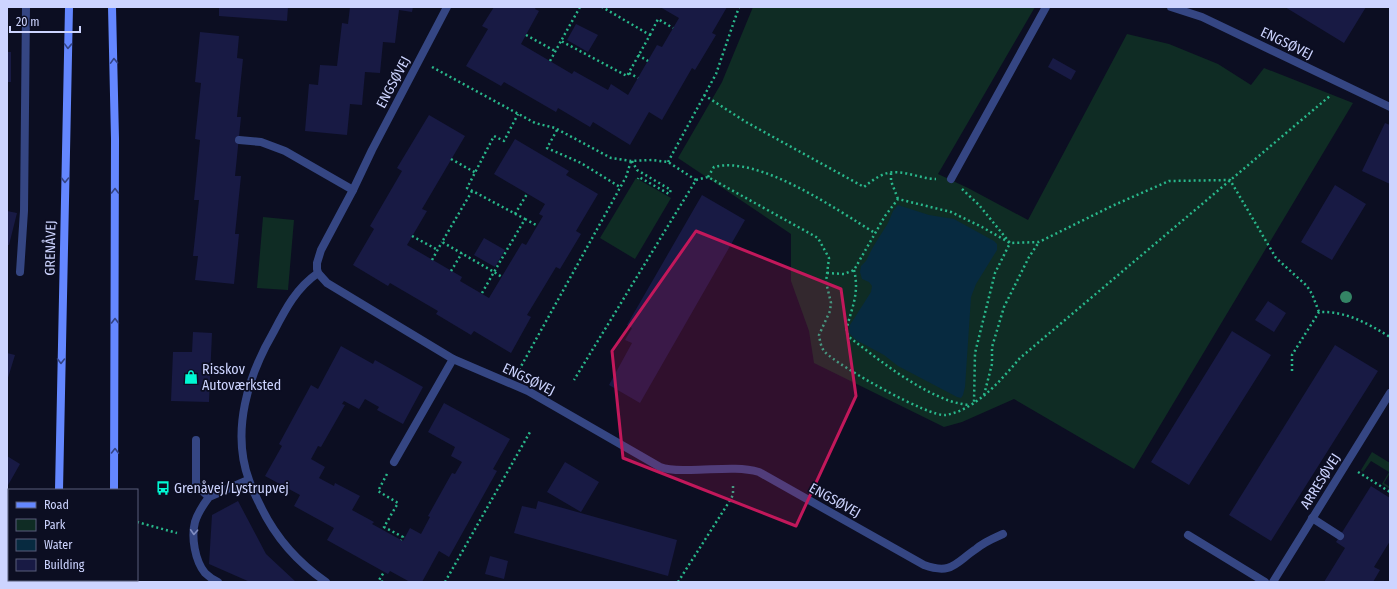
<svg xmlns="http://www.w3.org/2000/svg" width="1397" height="589" font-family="'Fira Sans Condensed',sans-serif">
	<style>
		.green { fill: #0f2c24 }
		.water { fill: #072a40 }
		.building { fill: #181a44 }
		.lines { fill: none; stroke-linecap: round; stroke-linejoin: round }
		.path { stroke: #29b88b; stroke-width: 2.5; stroke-dasharray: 2 3; stroke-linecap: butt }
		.lane { stroke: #354683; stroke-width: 8 }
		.street { stroke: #354683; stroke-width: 8 }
		.secondary { stroke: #6487ff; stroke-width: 8 }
		.tree { fill: #348465 }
		.oneway { stroke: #344485 }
		.oneway2 { stroke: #818dc1 }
		.marked { fill: #c2185b; fill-opacity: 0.2; stroke: #c2185b; stroke-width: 3; stroke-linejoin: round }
		.labels { text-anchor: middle; stroke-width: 3.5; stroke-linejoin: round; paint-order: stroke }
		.street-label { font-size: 14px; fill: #cdd4ff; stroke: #0c0e22 }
		.poi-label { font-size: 14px; fill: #cdd4ff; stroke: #0c0e22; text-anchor: start }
	</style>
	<rect width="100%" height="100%" fill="#0c0e22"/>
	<path class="green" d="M753,7H1035L938,174L968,188L1028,220L1127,34L1169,44L1218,64L1251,85L1264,68L1353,103L1134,469L1014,399L962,422L944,427L814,363L809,331L791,281V234L678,158L722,82Z
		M636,178L671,198L635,259L600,238Z
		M263,217L294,220L288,290L257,288Z
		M1372,452L1390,463V473L1384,483L1390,487V489L1382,484L1389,472L1371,461L1363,472L1361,470Z"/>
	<path class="water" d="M898,205L929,215L954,219L994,241L997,244V250L976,284L971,297L965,387L963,395L961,398L957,397L898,366L884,355L856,340L849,333L850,325L871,292L872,286L869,282L862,279L860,272L861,266L866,261L873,247L888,223L893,211Z"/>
	<path class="building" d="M219,7H288L287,21L219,16Z
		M350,7H413L412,12L399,10L395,43L383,42L380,73L365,72L362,105L350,104L347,135L305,131L309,84L318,85L320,65L337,66L342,23L348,24Z
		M494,7H536L535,9L539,11L521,44L572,74L574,71L608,90L611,84L628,95L657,45L662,47L679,18L660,7H727L712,33L716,35L695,70L692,68L662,120L649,112L630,145L593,122L590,127L558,108L556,112L504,82L501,86L466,66L488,29L482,26Z
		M1285,7H1366L1344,43Z
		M576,24L598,35L588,52L567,40Z
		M200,32L239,36L237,58L243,59L237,117H241L235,176H241L235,234H239L234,284L195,280L198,256H193L199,200H194L200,140L195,139L201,83L195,82Z
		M7,52H11V82H7Z
		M1053,58L1076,71L1071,80L1048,67Z
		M429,115L465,136L422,209L427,211L407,245L462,277L460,281L489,298L522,243L526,245L543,216L539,214L545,204L494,174L515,139L569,171L566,175L598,194L576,231L581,234L560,269L556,267L527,315L531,317L511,353L474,331L471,335L436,314L438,311L390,283L388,286L353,265L374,229L370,226L402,171L397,168Z
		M1385,123L1390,125V184L1362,171Z
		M1335,185L1366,204L1332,260L1301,242Z
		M702,195L745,220L640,403L609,385L632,343L625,340L632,328L627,325Z
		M7,211L17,213L9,245H7Z
		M484,238L505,250L495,267L474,255Z
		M1268,301L1286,313L1274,332L1255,320Z
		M1232,331L1271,355L1189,485L1151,462Z
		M193,332L212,333L209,402L171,401L173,352H192Z
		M1335,345L1378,371L1271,541L1229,515Z
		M341,346L373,364L375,360L423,387L403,424L377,410L379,407L365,399L359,409L344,401L342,404L345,405L321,447L318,446L311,459L325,467L319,478L334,486L335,483L360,496L352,510L374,522L372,524L401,540L403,541L410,528L421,534L430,517L428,516L452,473L455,474L462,462L451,456L455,447L428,432L444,403L510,439L493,469L497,471L449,557L439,551L422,582H410L390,571L388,574L327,540L334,528L294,506L300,495L265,476L282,446L279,444L311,385L318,389Z
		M7,353L15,355L7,381Z
		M7,456L20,464L7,487Z
		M565,462L599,482L581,512L547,492Z
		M1371,486L1390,498V541L1374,567L1380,570L1373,582H1324L1345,548L1336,542Z
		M7,488L9,490V524L7,528Z
		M238,501L266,554L296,582H250L209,564L212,515Z
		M538,501L677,540L668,576L514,533L522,506L536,509Z
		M490,556L508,561L504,579L485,574Z"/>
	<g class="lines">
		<path class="path" d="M580,7L561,41L627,76L650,35L602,7
			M526,35L555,51
			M650,35L658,19L673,28
			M638,55L648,61
			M550,61L561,41
			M432,67L535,123L555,128L611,158L631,161L652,160L668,162L696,180L574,380
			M629,73L638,78
			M704,95L746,122L864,187C869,183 874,179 880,176C898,166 918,179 936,179
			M557,130L547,148L581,163L620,187
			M451,159L476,173
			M632,161L637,170L671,190L669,194L639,177L638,179
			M668,162L716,74L739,7
			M891,173V181L898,199
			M708,177L714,167C759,155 837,210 875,233
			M696,180L708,177L818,238L829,258L826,282L831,303L830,311L819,335C820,341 821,348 825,352C838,366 930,418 946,415C977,409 1000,381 1020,358L1331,95
			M962,189L979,205L1010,243L995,273L975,353L974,402
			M472,191L442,242L494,272L525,219L467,188L494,136L504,141L518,114
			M515,214L527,194
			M525,219L538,226
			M412,236L438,250
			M432,260L442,242
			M854,270C860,294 851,309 846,331L849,337C879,360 914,388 950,401C956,403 962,404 968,405
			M451,271L462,253
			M827,273L844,274L854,270L885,216L898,199L951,212L982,227L1010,243L1039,242L1112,206L1169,181L1230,180L1276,258L1307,286L1312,294L1319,312
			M482,293L494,272L502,277
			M519,370L626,177L631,161
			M1292,371V355L1319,312C1346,311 1367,323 1390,337
			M984,395L992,364V347L1004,307L1029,257L1039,242
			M1358,472L1390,492
			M387,474L378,491L398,503L384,527L403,537L401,540
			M137,522L177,533
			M383,582L379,580L384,572
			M445,582L530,432
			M678,582L729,502L733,495V485"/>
		<path class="lane" d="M239,140L261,142L285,151L353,190
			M951,179L1046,7
			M318,273C296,288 285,310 273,333C248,376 231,431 249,480C252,489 256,497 260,505C275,537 297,562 326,582
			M196,440V485L209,497L248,480
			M394,462L453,359
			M209,497C203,505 198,512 195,522C191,537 195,561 205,573C209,577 214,580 218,582
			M1312,518L1340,536"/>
		<path class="street" d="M447,7L372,150L353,190L321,250L317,263V269L318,273L327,283L453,359L528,391L660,467C670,471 680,470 691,470C713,470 738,466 759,472L924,565C952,575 955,563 976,549C984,542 994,538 1003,534
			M1171,7L1202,17L1390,107
			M20,272L24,211L26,7
			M1188,535L1265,582
			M7,565L9,566
			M40,580L44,582
			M1273,582L1390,393"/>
		<path class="secondary" d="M112,7L115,139L114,490
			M59,490L69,7
			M56,582V580
			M112,582V580"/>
	</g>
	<circle class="tree" cx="1346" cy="297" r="6"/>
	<defs><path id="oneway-chevron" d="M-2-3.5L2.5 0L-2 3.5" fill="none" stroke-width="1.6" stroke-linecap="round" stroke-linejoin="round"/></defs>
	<g class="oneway">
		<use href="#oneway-chevron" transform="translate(68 46) rotate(92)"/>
		<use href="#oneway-chevron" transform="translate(114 61) rotate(-92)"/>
		<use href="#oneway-chevron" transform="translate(65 180) rotate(91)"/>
		<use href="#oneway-chevron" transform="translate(115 191) rotate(-90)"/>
		<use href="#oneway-chevron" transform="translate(115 321) rotate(-90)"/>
		<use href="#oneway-chevron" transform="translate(61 361) rotate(91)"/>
		<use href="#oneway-chevron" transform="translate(115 451) rotate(-89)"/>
	</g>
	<use class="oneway2" href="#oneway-chevron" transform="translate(194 532) rotate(93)"/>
	<path class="marked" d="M696,231L841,289L856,396L796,526L623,458L612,351Z"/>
	<defs>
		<symbol id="shop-bare" viewBox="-9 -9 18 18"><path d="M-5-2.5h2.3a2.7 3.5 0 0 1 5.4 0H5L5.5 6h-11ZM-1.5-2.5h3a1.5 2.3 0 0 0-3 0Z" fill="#00f8d3" stroke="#0c0e22" stroke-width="2.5" paint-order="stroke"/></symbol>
		<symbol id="bus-bare" viewBox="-9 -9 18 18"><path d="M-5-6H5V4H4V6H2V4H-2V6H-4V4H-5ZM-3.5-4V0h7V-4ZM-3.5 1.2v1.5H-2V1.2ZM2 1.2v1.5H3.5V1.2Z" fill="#00f8d3" stroke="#0c0e22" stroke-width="2.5" paint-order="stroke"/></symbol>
	</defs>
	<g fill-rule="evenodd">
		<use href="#shop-bare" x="181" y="367" width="20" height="20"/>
		<use href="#bus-bare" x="153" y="478" width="20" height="20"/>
	</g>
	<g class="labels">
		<g class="street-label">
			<text transform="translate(1287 43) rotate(26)" y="5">ENGSØVEJ</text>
			<text transform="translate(393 82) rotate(-62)" y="5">ENGSØVEJ</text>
			<text transform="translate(50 248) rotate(-89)" y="5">GRENÅVEJ</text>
			<text transform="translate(529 379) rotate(26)" y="5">ENGSØVEJ</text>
			<text transform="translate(1320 481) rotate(-58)" y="5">ARRESØVEJ</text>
			<text transform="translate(835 500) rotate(29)" y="5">ENGSØVEJ</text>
		</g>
		<g class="poi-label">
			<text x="202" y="374">Risskov<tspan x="202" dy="16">Autoværksted</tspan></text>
			<text x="174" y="493">Grenåvej/Lystrupvej</text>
		</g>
	</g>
	<rect width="1397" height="589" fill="none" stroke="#cdd4ff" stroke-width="16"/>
	<rect x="8" y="489" width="130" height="92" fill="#0c0e22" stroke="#595d7a"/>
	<rect x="16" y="502" width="20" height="6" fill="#6487ff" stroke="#595d7a"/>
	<text x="44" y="509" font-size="12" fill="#cdd4ff">Road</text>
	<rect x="16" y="519" width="20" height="12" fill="#0f2c24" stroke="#595d7a"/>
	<text x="44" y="529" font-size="12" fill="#cdd4ff">Park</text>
	<rect x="16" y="539" width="20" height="12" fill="#072a40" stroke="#595d7a"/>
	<text x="44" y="549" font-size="12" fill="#cdd4ff">Water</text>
	<rect x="16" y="559" width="20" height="12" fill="#181a44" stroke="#595d7a"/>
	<text x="44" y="569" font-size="12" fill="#cdd4ff">Building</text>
	<path d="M10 26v6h70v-6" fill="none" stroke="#cdd4ff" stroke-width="2"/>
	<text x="16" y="26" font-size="12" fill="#cdd4ff" stroke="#0c0e22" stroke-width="3" paint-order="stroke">20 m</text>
</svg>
